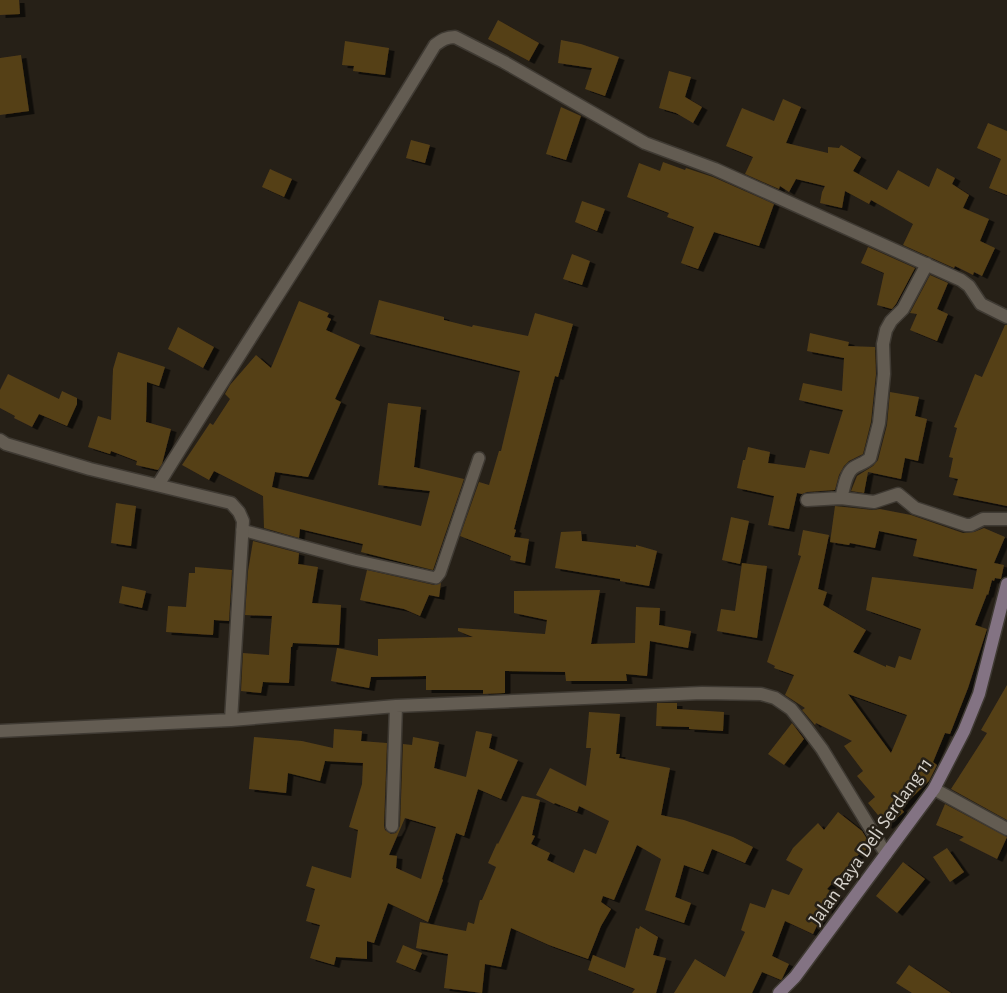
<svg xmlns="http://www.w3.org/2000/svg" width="1007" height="993" font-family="'Alegreya Sans',sans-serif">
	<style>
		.building { fill: #553f19; fill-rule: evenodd; filter: url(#shadow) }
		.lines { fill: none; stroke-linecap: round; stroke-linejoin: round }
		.lane-casing { stroke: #3f3a33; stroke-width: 14 }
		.street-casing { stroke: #3f3a33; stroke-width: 15 }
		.secondary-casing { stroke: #3f3a33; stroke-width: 15 }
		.lane { stroke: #635c52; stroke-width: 11 }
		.street { stroke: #635c52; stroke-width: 12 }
		.secondary { stroke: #837383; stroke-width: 12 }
		.labels { text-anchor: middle; stroke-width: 5; stroke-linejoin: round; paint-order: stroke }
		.street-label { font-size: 20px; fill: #d5d1ca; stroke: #262017 }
	</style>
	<defs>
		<filter id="shadow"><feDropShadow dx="5.5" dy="3" stdDeviation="0" flood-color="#0009"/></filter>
	</defs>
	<rect width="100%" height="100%" fill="#262017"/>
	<path class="building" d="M0,0H19L20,14L0,15Z
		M498,20L539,43L529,61L488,39Z
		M561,40L581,44L619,57L605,96L585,89L592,68L558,63Z
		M345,41L389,48L385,75L353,71L354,66L342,65Z
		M21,55L29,111L0,115V58Z
		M669,71L691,77L685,97L702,107L693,123L676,113L659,108Z
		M783,99L801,107L786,143L828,153V147L839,148L841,145L861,157L853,171L887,190L898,170L929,187L937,168L955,178L952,184L969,195L963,208L989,219L980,241L995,248L982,276L974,272L973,275L955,266L954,268L903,245L913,224L871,200L869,204L845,191L842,208L820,203L822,192L825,186L796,179L789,192L780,186L779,189L745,174L753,157L726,146L742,108L774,121Z
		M561,107L581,116L566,160L546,154Z
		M988,123L1007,131V195L989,188L1001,159L977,148Z
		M411,140L430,145L425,163L406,158Z
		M663,162L685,170L686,168L713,177L774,204L759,246L714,232L698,269L681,263L694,227L667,217L669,213L627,197L639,163L660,171Z
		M270,169L292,179L284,197L262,187Z
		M582,201L605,209L597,231L575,222Z
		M868,247L915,268L896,304L892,309L877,305L884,273L861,263Z
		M572,254L590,261L582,285L563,279Z
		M930,275L948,283L937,309L948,314L937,341L910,330L917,314L910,313Z
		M379,300L444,317V320L472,327L473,325L528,336L535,313L573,324L558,377L555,376L514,529L516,530L514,537L529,539L525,563L510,560L511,556L460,536L479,482L489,485L499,451H501L520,371L370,334Z
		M299,301L329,313L327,317L331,319L326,330L360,345L335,399L341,402L308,477L275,472L272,487L421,526L430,491L378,485L388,403L421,407L414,467L464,479L433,570L361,552L363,544L300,529L299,538L264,528L263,496L214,471L209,480L182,465L210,423L213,425L230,399L225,394L230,385L256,355L271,368Z
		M1005,325H1007V506L953,495L958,479L949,477L953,458L949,457L957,428L954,427L975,374L982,377Z
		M178,327L214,347L203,368L168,349Z
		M810,333L849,342L848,346L875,347L876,374L871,422L863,454L849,461L844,466L839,475L835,490L807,492L802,494L797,493L789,529L768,525L774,496L737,488L743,460H745L748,447L770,452L768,463L805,468L810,450L829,454L843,410L799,400L803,383L842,391L844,358L807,351Z
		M118,352L165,367L159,386L147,382L146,422L171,429L162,464L158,470L136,465L137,461L111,451L110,454L88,447L98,416L111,420L113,369Z
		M8,374L59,399L62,391L77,398V404L67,426L39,414L32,427L14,418L15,416L0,408V390Z
		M890,392L919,397L915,416L927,419L918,461L905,458L901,479L868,472L864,493L851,491L857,476L873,466L878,460L887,425Z
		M116,503L136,506L131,546L111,543Z
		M835,506L873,510L880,509L911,515L963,533L974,532L984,528L1005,537L994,563L1004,565L1001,579L995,578L994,581L992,580L988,595L987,594L975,625L987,629L968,688L950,734L945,733L933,762L937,765L929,781L901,808L904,812L887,826L868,803L875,797L857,776L863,771L844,746L852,741L816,723L815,725L802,710L805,708L785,695L794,675L774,668L775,666L767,662L801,556L798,555L803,530L829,535L818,589L827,592L823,605L866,630L853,652L886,667V665L895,668L899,656L911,660L921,629L866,610L872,577L973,589L977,569L913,556L917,539L879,531L875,548L850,543L849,545L830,542ZM848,694L907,715L891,753Z
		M731,517L749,521L740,564L722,560Z
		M581,531L582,541L636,547V545L657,551L649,586L620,581V579L555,568L561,532Z
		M253,541L299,553L298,564L318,567L312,603L341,605L339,645L293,643L292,647H291L289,683L263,682L261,693L241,691L243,653L269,655L270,638L272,616L245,615L248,571Z
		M742,563L767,566L757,638L717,631L721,609L735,611Z
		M195,567L232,570L229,621L214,620L213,635L166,632L168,606L186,607L189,573H195Z
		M367,570L434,585L441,583L439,597L429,595L420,616L404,609L360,600Z
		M122,586L146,591L142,608L119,603Z
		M600,590L591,644L635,643L636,607L660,608L659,625L691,631L688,648L650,641L647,676L626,674L627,681H566L565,672L505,671V693L483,694V690H426V676L371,677L369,688L331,681L337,648L378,656V639L473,637L458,631V628L545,634L547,620L514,613V591Z
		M1007,685V820L951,789L987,733L981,730Z
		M657,703H677V709L724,712L723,731L689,729V727L656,726Z
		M589,712L620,714L616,754H620L619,758L670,768L661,815L684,820L733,837L753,847L745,863L712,849L703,872L684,865L675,897L691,903L684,923L645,910L661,859L637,845L614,900L603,896L601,902L611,909L601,926L588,959L549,945L511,928L501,967L485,964L482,993L444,988L448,954L416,948L420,922L466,931L468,922L474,924L480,900H482L496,867L488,863L497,843L498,844L522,796L540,800L532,835L535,836L531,844L550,853L547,860L574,873L584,849L596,854L609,821L579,806L577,812L555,803L554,804L536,795L550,768L586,786L591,748H586Z
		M792,723L804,739L784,765L768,754Z
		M334,729L362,731L361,741L387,743L384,826L385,830L391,834L396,833L400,826L403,744L412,745L413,737L439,742L434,768L466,777L476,731L492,734L489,748L518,760L501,799L478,789L464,836L456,833L442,879L443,880L428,922L388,903L374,943L367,941V959L336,957L334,965L310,958L320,925L306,921L315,889L306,886L312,866L351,878L358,830L349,827L362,784L363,763L325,761L320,781L288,773L286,793L249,789L254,737L302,741L333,748ZM405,818L436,827L421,879L396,868L397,856L389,855Z
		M945,804L1007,837L997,859L959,840L964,837L936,825Z
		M838,812L862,831L870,844L862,855L860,853L827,889L837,895L827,911L825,909L813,934L785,921L772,956L789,964L782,979L781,980L762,972L752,993H674L695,959L725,977L745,932L741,930L750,903L765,908L772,889L789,895L803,869L786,860L793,848L818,823L824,830Z
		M947,848L964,872L950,882L933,857Z
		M903,862L925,879L897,913L876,896Z
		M640,926L658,937L653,955L666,958L656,993H632L635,989L588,970L593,955L625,968L636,928L639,929Z
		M403,945L422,953L415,970L396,962Z
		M909,965L951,993H912L896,983Z"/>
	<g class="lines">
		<defs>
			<path id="lane" d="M242,530L354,560L436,578L440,573L479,458"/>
			<path id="street" d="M0,440L6,444L90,469L231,503L239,512L243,521L231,720
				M158,485C249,337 345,194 435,45C442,40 446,37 455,37L504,62L645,143L715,169L961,280L969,286L981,304L1007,317
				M841,498C844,489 845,474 853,468C859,464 865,463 870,458L879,423L884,374L883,344L886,330L891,321L903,309L927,264
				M807,500L841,498L874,502L898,494L915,508L966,525H971L983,519H1007
				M0,731L231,720L396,706L702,693L761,694L775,698L791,709L807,729L822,749L886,854
				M934,789L1007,829
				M392,826L396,706"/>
			<path id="secondary" d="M779,993L795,977L934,789L964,731L979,694L1007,584"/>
		</defs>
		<use href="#lane" class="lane-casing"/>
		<use href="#street" class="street-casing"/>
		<use href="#secondary" class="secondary-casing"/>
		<use href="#lane" class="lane"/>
		<use href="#street" class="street"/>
		<use href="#secondary" class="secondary"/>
	</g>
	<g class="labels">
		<g class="street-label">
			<text transform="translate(870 841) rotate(-55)" y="7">Jalan Raya Deli Serdang 11</text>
		</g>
	</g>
</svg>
